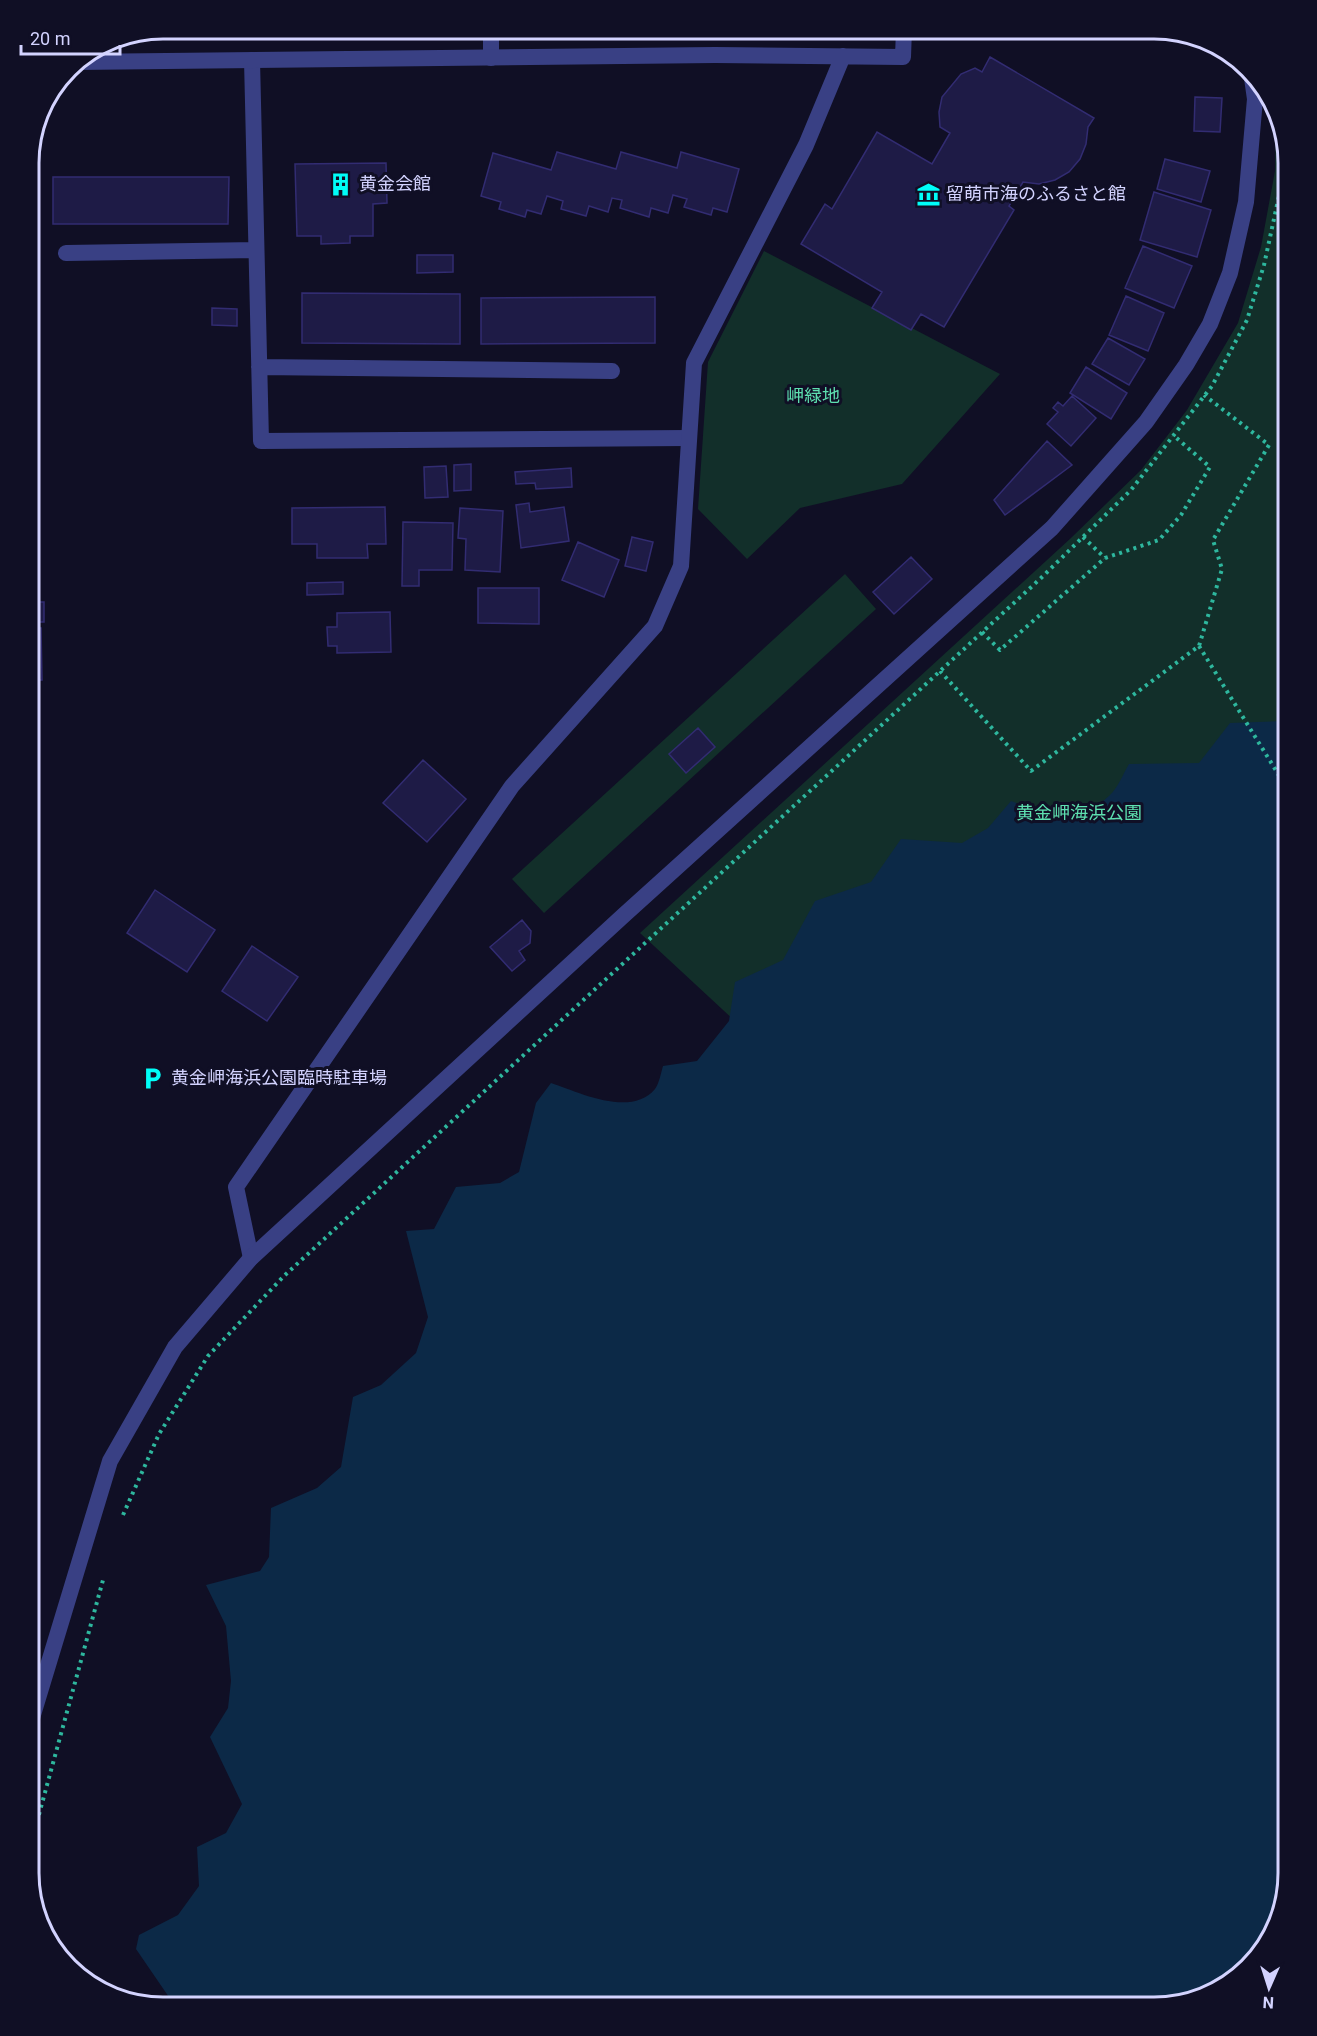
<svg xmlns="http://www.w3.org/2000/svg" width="1317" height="2036" font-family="Roboto,'Noto Sans JP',sans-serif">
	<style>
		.green { fill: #122f2a }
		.water { fill: #0c2947 }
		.building { fill: #1e1b46; stroke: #322c72; stroke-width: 1.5 }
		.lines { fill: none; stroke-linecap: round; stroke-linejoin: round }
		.path { stroke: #2eb79e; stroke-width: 4; stroke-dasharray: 3 4.5; stroke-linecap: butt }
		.service { stroke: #394084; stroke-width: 16 }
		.minor { stroke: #394084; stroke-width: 16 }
		.tertiary { stroke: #394084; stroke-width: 16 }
		.labels { text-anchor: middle; stroke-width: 6; stroke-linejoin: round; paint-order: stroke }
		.poi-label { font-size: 18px; fill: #d3d3ff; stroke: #100f25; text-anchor: start }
		.park-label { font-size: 18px; fill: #5ee0b0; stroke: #100f25 }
		.rim { fill: none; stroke: #d3d3ff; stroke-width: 3 }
	</style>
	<rect width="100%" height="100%" fill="#100f25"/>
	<path class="green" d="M1276,115L1288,163V949L832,1111L640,933L1071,538L1141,470L1187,410L1238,323L1261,247L1275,171Z
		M764,251L1000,374L902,484L800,508L747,559L698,509L708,362Z
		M845,574L876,609L544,913L512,879Z"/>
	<path class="water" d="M1288,721V1873L1270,1941L1221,1990L1154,2007H172L173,2003L136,1949L139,1935L178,1915L199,1886L197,1847L226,1833L242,1804L210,1737L228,1708L231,1681L226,1626L206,1585L260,1571L269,1557L271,1508L317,1488L341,1467L353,1397L381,1385L416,1353L428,1317L406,1231L434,1229L456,1187L500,1183L519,1172L536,1103L551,1083C578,1092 631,1118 655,1089C659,1084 661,1073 663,1066L697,1061L729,1021L735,982L783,960L815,901L871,882L901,839L962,843L988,828L1011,801C1047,815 1077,826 1109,796C1118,788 1123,774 1129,764L1199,763L1230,723Z"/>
	<path class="building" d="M829,29H890V32Z
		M990,57L1094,118L1088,127L1086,144L1080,159L1069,172L1055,180L1039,184L1023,182L1009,206L1014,210L944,327L921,314L911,330L872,308L882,292L801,244L825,204L832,209L877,132L932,164L950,133L940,127L939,112L942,97L961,74L975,68L982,72Z
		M1195,97L1222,98L1220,132L1194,131Z
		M557,152L616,169L621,152L677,168L681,152L739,169L727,212L713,208L711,215L684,207L687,199L673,195L668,213L651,208L649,217L620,208L622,200L612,198L608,212L589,206L586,216L561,209L563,201L547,196L541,214L527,210L525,217L499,209L501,202L481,196L493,153L551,170Z
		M1165,159L1210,171L1201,202L1157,189Z
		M386,163L387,203L373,204V236H350V243L321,244V236H297L295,164Z
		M53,177H229L228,224H53Z
		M1154,192L1211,210L1197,257L1140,240Z
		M1143,246L1192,266L1174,308L1125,288Z
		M417,255H453V272L417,273Z
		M302,293L460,294V344L302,343Z
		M1126,296L1164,313L1148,351L1109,335Z
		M655,297V343L481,344V298Z
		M212,308L237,309V326L212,325Z
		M1108,338L1145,359L1129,385L1092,364Z
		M1086,367L1127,393L1111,419L1070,393Z
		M1072,396L1096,418L1071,446L1047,424L1058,412L1053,408L1058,402L1063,406Z
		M1047,441L1072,465L1005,515L994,500Z
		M471,464V490L454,491V465Z
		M446,466L448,497L425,498L424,467Z
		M571,468L572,487L536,489L535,483L516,484L515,472Z
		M529,503L530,512L564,507L569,541L521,548L516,505Z
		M385,507L386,544H367L368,558H317V544H292V508Z
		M460,508L503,511L500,572L465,570L466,539L458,538Z
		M403,522L453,523L452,570H419V586H402Z
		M632,537L653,542L646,571L625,566Z
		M578,542L619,560L604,597L562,580Z
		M911,557L932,579L894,614L873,592Z
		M343,582V594L307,595V583Z
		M478,588H539V624L478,623Z
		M29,602H44V622H29Z
		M390,612L391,652L337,653V646H328L327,627H337V613Z
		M29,628H41L42,680H29Z
		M698,728L715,747L686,773L669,754Z
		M423,760L466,799L427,842L383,803Z
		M155,890L215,930L187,972L127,933Z
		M522,920L531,931L530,943L519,951L525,960L512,971L490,947Z
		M252,946L298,977L267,1021L222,991Z"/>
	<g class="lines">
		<path class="path" d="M1083,537L1105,558
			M982,632L1000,650L1105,558L1159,540L1181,515L1210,467L1173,435
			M1199,646L1280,777
			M940,671L1031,771L1199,646L1222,569L1213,540L1269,445L1204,395
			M123,1515L159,1434L208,1356L284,1276L1041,578L1131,490L1212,386L1247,320L1264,265L1282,182L1285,150
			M29,1851L103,1580"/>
		<path class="service" d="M491,58V29
			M252,60L261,441L688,438
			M66,253L256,250
			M259,367L612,371"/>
		<path class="minor" d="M76,62L715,55L903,57L904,29
			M251,1258L236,1187L512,786L655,626L681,566L694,363L806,145L843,56"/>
		<path class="tertiary" d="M29,1728L110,1461L175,1347L251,1258L624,915L1052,528L1146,422L1186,365L1210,324L1230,273L1246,202L1255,99L1252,78"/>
	</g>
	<defs>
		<symbol id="building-bare" viewBox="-9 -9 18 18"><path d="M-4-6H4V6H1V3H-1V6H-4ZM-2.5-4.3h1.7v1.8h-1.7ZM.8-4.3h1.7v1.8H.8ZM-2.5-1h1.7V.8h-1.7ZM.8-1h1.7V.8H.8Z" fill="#00fef8" stroke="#100f25" stroke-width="2.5" paint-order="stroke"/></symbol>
		<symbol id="museum-bare" viewBox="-9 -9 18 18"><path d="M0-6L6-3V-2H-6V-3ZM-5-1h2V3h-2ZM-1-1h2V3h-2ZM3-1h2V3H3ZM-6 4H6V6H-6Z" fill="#00fef8" stroke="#100f25" stroke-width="2.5" paint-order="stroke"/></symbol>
		<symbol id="parking-bare" viewBox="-9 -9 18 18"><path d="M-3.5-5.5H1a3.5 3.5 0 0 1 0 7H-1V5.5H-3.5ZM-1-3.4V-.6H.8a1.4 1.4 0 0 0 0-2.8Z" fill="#00fef8" stroke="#100f25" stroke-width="2.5" paint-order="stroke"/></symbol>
	</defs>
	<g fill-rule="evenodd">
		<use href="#building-bare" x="324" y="168" width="33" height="33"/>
		<use href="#museum-bare" x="912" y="178" width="33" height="33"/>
		<use href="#parking-bare" x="136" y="1062" width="33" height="33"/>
	</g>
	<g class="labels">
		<g class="poi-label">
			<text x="359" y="190">黄金会館</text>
			<text x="946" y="200">留萌市海のふるさと館</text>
			<text x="171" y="1084">黄金岬海浜公園臨時駐車場</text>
		</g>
		<g class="park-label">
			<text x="813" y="402">岬緑地</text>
			<text x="1079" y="819">黄金岬海浜公園</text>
		</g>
	</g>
	<path d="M0 0H1317V2036H0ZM163 39H1154A124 124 0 0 1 1278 163V1873A124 124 0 0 1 1154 1997H163A124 124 0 0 1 39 1873V163A124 124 0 0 1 163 39Z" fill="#100f25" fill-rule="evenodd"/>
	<path class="rim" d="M163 39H1154A124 124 0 0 1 1278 163V1873A124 124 0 0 1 1154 1997H163A124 124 0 0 1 39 1873V163A124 124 0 0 1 163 39Z"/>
	<g transform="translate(1269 1988) rotate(183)" stroke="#100f25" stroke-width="4.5" paint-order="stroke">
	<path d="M0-4.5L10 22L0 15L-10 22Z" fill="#d3d3ff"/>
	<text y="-9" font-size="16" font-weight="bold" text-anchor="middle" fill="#d3d3ff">N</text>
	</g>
	<path d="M21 45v9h99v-9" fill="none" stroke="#d3d3ff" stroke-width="3"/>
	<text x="30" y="45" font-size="18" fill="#d3d3ff" stroke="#100f25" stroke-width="4.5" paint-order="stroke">20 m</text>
</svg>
